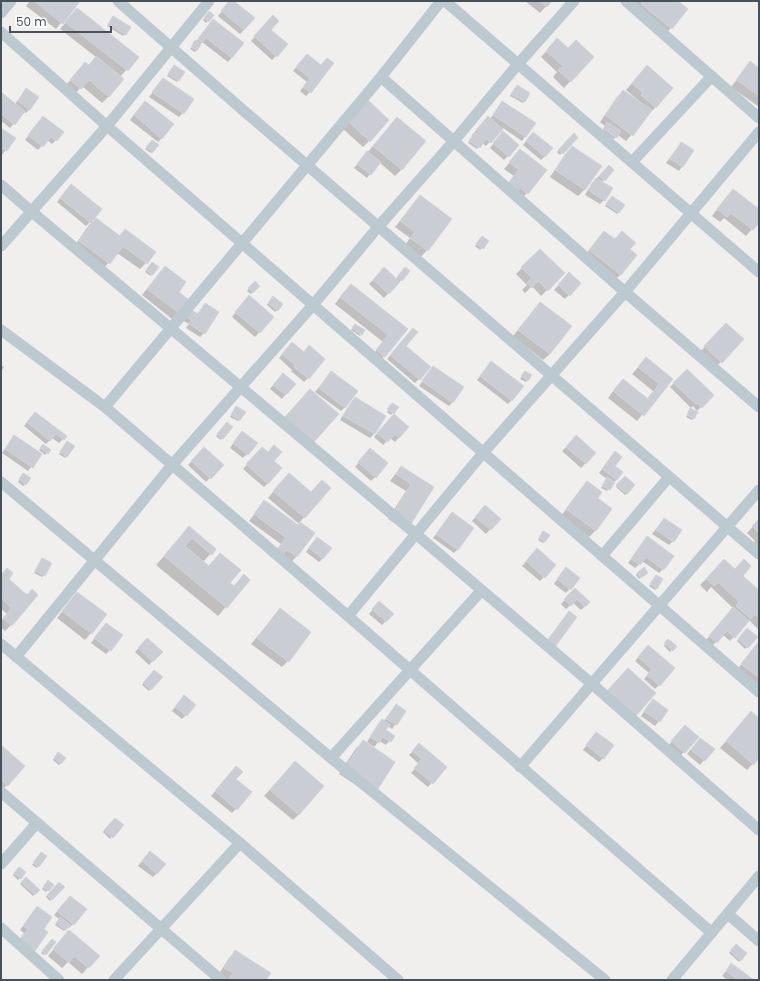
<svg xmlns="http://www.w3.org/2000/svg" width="760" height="981" font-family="Poppins,sans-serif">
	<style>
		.shadow { fill: #0003 }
		.building { fill: #cacdd3; stroke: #d1d4da }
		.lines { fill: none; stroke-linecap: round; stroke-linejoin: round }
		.street { stroke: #bdc9d1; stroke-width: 11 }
	</style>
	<rect width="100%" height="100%" fill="#f1eeee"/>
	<path class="shadow" d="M30,1H79L56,29L26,6Z
		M231,1H232L244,30L240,34L218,16Z
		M525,1H551L540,13Z
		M630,1H677L687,9L665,35Z
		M77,9L138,57L120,77L109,96L102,103L82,86L75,94L65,86L79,70L88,66L96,57L60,29Z
		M208,14L213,15L206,23L203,20Z
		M112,19L125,34L123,36L107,26Z
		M269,20L276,56L272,60L251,41Z
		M209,25L243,44L228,62L202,42L195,52L190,49Z
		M551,46L593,57L564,88L553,77L557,72L541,57Z
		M303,59L321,66L310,92L306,96L300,91L307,82L293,71Z
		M750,63L759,69V107L731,87Z
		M173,68L178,80L177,82L167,76Z
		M641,73L672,88L626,141L618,135L614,139L602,131L605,126L600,122L617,97L623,91L638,102L639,101L626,90Z
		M163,79L183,113L179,117L149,97Z
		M515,88L524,101L523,103L510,96Z
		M26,89L30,109L26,113L24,112L10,128L1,121V96L15,104Z
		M368,102L369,141L363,147L342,128Z
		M502,102L535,123L522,141L503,128L486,146L482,143L477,149L468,143L473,136L472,135L484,121L490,119Z
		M141,106L162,138L158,142L130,120Z
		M40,121L56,140L52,144L47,140L38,150L25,140Z
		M391,125L401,170L395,176L379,162L367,178L354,168Z
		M1,129L14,139L2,155L1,154Z
		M574,135L577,138L560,155L557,152Z
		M499,137L517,146L504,160L490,148Z
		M529,137L545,156L541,160L523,145Z
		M150,143L153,152L151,153L145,149Z
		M681,143L693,151L679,171L666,163Z
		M572,147L600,166L584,190L578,196L550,177L566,153Z
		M520,150L527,193L521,199L503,190L514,176L504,169Z
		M609,166L613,170L602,182L604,200L600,204L585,195L592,183Z
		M67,189L90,222L86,226L57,202Z
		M420,196L427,250L421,257L405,245L410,238L395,227Z
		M727,196L759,211V221L746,236L724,218L720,222L712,216Z
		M610,199L619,212L617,214L605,206Z
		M96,219L119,236L125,230L146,263L140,269L117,253L103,269L73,248L89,225Z
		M604,232L629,250L621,274L614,281L584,256Z
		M480,239L487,242L480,250L475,246Z
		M540,250L564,273L541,296L532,286L525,293L522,290L527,285L516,274Z
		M150,265L152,274L151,276L145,272Z
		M165,267L177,292L188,300L172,319L142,295Z
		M403,270L401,280L384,298L369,284L380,273L396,279Z
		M565,278L580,283L565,299L554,290Z
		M255,282L259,286L251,294L247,291Z
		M345,291L407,329L378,363L371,357L383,342L335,304Z
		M271,299L282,304L275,312L267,305Z
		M245,301L273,317L255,337L232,317Z
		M540,303L550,354L543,360L513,336Z
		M205,305L204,333L200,337L186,328L189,324L182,320L190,310L197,314Z
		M726,324L743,339L717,366L701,351Z
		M353,327L361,334L360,336L351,330Z
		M409,333L404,346L419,379L415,383L387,359Z
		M288,347L304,353L308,378L304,382L291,371L292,370L279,358Z
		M646,358L672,379L637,421L608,398L617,386L647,399L653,391L632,374Z
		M1,365L4,367L1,372Z
		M488,366L512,400L508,404L477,380Z
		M687,370L713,395L697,411L693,406L691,408L670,387Z
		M430,371L453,402L449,406L419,386Z
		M331,372L345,407L341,411L315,392Z
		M524,373L531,375L526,382L520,379Z
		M279,378L294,384L282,399L270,389Z
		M355,398L385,416L374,434L370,438L340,420L351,402Z
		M391,406L397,407L391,415L387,412Z
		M235,409L240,420L238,421L230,417Z
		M691,409L693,418L692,420L686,417Z
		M31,417L65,437L59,443L52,438L46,444L24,426Z
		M390,419L408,427L395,442L390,438L383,445L374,437Z
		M227,424L231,427L221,440L216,436Z
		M14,436L41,454L28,471L2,453Z
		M238,436L247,454L243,458L230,448Z
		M572,441L595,453L581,468L562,451Z
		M66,444V456L65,458L59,454Z
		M41,447L50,450L45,455L39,450Z
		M204,448L222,465L206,482L188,465Z
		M258,452L273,461L268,483L264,487L243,469Z
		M366,453L375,477L371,481L355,467Z
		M612,457L616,480L607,491L601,488L607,479L599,473Z
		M401,467L433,488L404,529L388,519L406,491L390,481Z
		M22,475L25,484L23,486L18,482Z
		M625,477L634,485L625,495L616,487Z
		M283,480L311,493L330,488L299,523L313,533L296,557L290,563L272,556L281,544L249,521L264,502L298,526L299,524L268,498Z
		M587,483L596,498L611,509L595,531L589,537L561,516L581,489Z
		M481,510L499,519L486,534L472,521Z
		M452,514L458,549L454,553L433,538Z
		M664,519L673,541L669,545L652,534Z
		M759,520V547L754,542L755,541L747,533Z
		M189,528L215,549L203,562L208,566L220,554L229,583L233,587L244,576L249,580L218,616L156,565Z
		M542,534L548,536L543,543L538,540Z
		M647,538L663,569L659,573L642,561L635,568L628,563Z
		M313,542L323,558L319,562L306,552Z
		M533,553L544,577L540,581L522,566Z
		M42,559L44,575L42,577L34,573Z
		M718,567L741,576L759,592V630L749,620L730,641L723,635L712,646L706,640L733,608L711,587L707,592L700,585Z
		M562,572L579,578L566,593L554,584Z
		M638,573L645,574L639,579L636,575Z
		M1,575L26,596L32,590L11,625L5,631L1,628V621L7,614L1,609Z
		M656,576V588L655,590L649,586Z
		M575,589L589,602L581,610L573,603L566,609L561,604Z
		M77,593L91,633L85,640L57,618Z
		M379,602L392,614L382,625L369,614Z
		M280,609L288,661L282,667L251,644Z
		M102,628L110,650L106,654L91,643Z
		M747,629L756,637L745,649L737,641Z
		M147,639L161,652L149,665L135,652Z
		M668,640L675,646L670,652L664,646Z
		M759,641V688L736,671Z
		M644,651L659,685L655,689L644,679L649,673L635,661Z
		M154,671L161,677L149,691L142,685Z
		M184,696L186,715L182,719L172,711Z
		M649,704L667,711L655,726L641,716Z
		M396,705L405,711L392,729L388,726L385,730L393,736L386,745L379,741L374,747L367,742L378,724L382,720L384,721Z
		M745,719H759V757L747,770L720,748Z
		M681,731L684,752L680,756L668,746Z
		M596,733L603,758L599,762L583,750Z
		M363,742L371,795L339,774L356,748Z
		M696,743L713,749L700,765L687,754Z
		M1,746L7,785L1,791Z
		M415,749L445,767L428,787L411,773L419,764L409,755Z
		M56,755L61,763L59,765L53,760Z
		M295,762L299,814L293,820L264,796Z
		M232,771L235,780L250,793L232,813L211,796Z
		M115,819L122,825L110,839L103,832Z
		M39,855L38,866L37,868L32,865Z
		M146,856L157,873L153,877L138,866Z
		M19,868L20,878L18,880L13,875Z
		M26,878L39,890L33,896L20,884Z
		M48,881L53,885L46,892L42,889Z
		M59,883L63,887L50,901L46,897Z
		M66,901L85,910L73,924L69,928L68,927L64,931L55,925L59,919L54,915Z
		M37,907L51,917L16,945L24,933L20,930Z
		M63,938L98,956L82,974L68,962L62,968L48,956Z
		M52,940L45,954L44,955L41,953Z
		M736,945L746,953L739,962L729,953Z
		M235,952L265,980H227L219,974L229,958Z
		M731,965L753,980H728L722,976Z"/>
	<path class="building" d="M34,1H80L63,24Z
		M229,1H234L255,18L244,30L221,11Z
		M539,1H552L547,7Z
		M644,1H678L688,9L672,29L641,4Z
		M77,8L139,57L128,71L65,22Z
		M209,11L214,15L209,22L204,18Z
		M273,15L279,21L271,30L288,44L277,57L254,36Z
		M113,16L131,27L126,35L108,24Z
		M213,19L244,43L232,58L206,38L202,43L198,39Z
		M557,38L568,48L576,40L594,57L571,82L558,70L563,66L546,51Z
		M195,40L201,44L197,51L191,47Z
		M307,54L321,65L327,58L334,63L311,93L303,87L310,78L296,67Z
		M96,56L124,79L109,97L89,80L81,89L70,80L85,62L89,65Z
		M750,61L759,68V96L736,80Z
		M174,65L185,72L179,81L168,74Z
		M647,65L673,88L656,108L641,95L643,93L632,83Z
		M163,78L194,99L184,114L152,92Z
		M517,85L530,93L525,102L511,94Z
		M26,88L39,97L30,110L18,101Z
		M623,90L652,110L633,136L605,115Z
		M2,93L25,111L15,125L1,114V95Z
		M368,100L389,120L370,142L348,121Z
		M145,101L174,124L162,139L134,115Z
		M502,101L536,123L526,137L493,115Z
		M43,116L64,132L57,141L51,137L43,147L28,135Z
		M488,116L503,129L491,143L476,130Z
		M397,117L426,141L402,170L373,146Z
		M607,122L621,131L617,138L603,129Z
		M1,128L16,138L7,151L1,147Z
		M503,131L519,145L509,157L493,143Z
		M475,132L486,139L480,148L469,141Z
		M533,132L553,148L545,157L526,141Z
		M574,133L578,138L563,154L558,150Z
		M152,140L159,145L153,152L146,147Z
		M681,142L694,150L683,167L670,159Z
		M572,146L602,166L585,190L555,170Z
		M520,149L547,170L528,194L520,188L518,191L508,183L519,170L509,162Z
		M367,151L381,162L371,175L357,164Z
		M609,165L614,170L605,181L599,176Z
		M596,178L613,188L605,201L588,190Z
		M71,184L102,209L91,223L60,198Z
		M733,189L759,209V223L753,230L731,213L727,217L717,209Z
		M420,195L452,219L428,251L410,238L415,232L400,221Z
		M612,196L625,205L619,213L606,204Z
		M96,218L120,236L125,229L156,252L147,264L123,246L110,264L79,241Z
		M604,231L615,239L622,231L636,243L630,249L637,255L621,275L589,250Z
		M482,236L489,241L483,249L476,244Z
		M540,249L565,273L548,291L538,281L532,288L527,283L532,278L521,267Z
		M152,262L159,267L153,275L146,270Z
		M165,266L186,282L179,292L189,300L179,313L147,289Z
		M384,267L400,282L389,294L373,280Z
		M405,267L410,271L402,281L397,277Z
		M569,272L581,283L570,296L558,285Z
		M255,281L260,286L253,293L248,288Z
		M351,284L408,329L385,357L376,350L388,335L340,297Z
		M249,295L274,317L260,333L235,312Z
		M273,296L283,304L278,311L268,303Z
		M540,302L572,326L550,354L518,330Z
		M205,303L219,312L205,334L189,324L192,320L185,316L190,309L198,314Z
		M726,323L744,339L722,363L704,346Z
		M355,324L365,330L362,335L352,328Z
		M413,328L418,332L406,346L431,367L420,380L390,355Z
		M292,342L304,352L309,345L325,359L309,379L294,367L295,365L282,354Z
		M646,357L673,379L644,416L613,391L623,379L648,399L659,384L638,367Z
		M491,361L524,386L512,401L480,376Z
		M433,366L464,387L453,403L422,381Z
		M687,369L714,395L702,408L697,403L696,404L673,383Z
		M331,371L358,391L345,408L319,388Z
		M525,371L532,375L528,381L521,376Z
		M283,373L296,384L286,395L273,385Z
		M310,389L339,414L313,443L284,418Z
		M355,397L386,416L375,434L343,416Z
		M392,403L399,407L394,414L387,409Z
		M236,406L246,412L240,420L231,415Z
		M690,408L698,412L694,419L687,415Z
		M35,412L67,436L64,440L56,434L50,441L27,422Z
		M394,414L409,427L399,438L395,434L388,442L377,433Z
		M227,422L233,427L223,439L217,434Z
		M242,431L258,443L248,455L233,443Z
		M14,435L42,454L33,468L5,449Z
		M576,435L596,453L586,464L566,447Z
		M67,441L75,446L67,457L60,452Z
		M43,444L51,450L48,454L40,448Z
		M274,445L282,452L274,461L282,468L268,484L246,464L262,447L268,452Z
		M204,447L224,465L211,479L191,461Z
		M370,448L388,463L376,478L358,462Z
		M615,451L622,457L615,466L623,472L617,480L602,469Z
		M401,466L434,487L411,524L394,513L411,484L396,474Z
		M23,473L31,478L26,485L19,479Z
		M289,473L311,492L322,480L331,488L305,518L273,491Z
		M625,476L635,485L627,494L616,485Z
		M607,477L615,482L610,490L602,486Z
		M587,481L602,492L598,498L612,509L596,531L566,509Z
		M264,500L298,525L300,522L315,533L297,557L287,550L283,554L277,550L286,538L254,514Z
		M485,505L501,519L491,530L475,517Z
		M452,512L474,528L458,550L436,534Z
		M664,518L682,530L674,542L656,530Z
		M759,519V533L752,526Z
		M189,526L216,549L212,555L192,538L185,546L209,566L220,553L241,570L230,583L234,586L244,574L250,580L227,608L164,556Z
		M543,531L550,535L545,542L539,538Z
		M647,536L674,556L664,570L646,557L640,565L631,559Z
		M317,537L332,548L323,559L309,548Z
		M537,548L556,565L545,578L526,561Z
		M42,558L52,563L45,576L35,571Z
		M724,559L735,569L744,559L751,566L743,576L759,590V618L755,614L751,619L736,606L739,602L718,582L714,586L706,579Z
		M566,567L580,578L571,590L557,579Z
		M644,567L648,573L641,578L637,573Z
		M7,568L13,573L9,579L27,595L32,589L38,595L12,626L3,618L12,608L1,598V575Z
		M656,575L663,579L657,589L650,584Z
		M575,588L590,602L585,607L577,599L571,606L564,599Z
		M77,592L107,614L92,634L62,611Z
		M379,601L394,614L386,622L372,609Z
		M733,607L749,621L735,638L727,631L717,643L709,636Z
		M280,608L311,632L289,662L257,638Z
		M569,611L577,617L555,647L547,641Z
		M106,623L123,635L111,651L94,638Z
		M747,628L758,637L748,648L738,639Z
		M147,638L163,652L153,662L138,648Z
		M668,639L677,646L673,651L664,643Z
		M759,641V678L741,664Z
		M648,645L675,668L660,686L647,675L652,669L638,657Z
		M628,668L656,693L635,717L606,692Z
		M154,670L163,677L151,690L143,683Z
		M184,695L196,705L187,716L175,707Z
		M653,699L668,710L660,722L644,711Z
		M396,704L406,711L397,725L386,719Z
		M751,711L759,718V758L754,765L726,741Z
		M382,719L390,725L386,730L395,736L391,742L383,737L379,743L370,737Z
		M685,725L699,737L685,753L671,741Z
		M596,732L614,745L604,759L586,745Z
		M700,738L715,749L705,761L691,750Z
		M363,740L395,762L378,789L345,768Z
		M419,743L447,767L433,784L414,768L422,759L412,751Z
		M1,745L25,766L8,786L1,780Z
		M58,752L66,758L61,764L54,758Z
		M295,761L324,786L299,815L270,790Z
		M236,766L243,772L236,779L252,792L237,810L215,791Z
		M115,818L124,825L113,838L104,830Z
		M150,851L166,864L157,874L142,861Z
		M41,852L47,856L39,867L33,863Z
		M19,867L26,872L21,879L14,873Z
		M26,877L40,890L35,895L21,882Z
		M48,880L54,885L49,891L43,887Z
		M59,882L65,887L52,900L47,895Z
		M70,896L87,909L74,925L57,911Z
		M37,906L52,917L44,929L48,932L35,951L20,941L28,929L23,926Z
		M60,917L70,925L66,930L56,923Z
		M69,930L100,956L89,968L74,956L69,963L53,949Z
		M52,939L56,942L46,955L42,951Z
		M736,944L747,953L741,961L730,951Z
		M235,950L271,973L266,980H228L233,973L224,968Z
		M731,963L754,980H738L726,971Z"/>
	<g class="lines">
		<path class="street" d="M118,1L244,111L759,554
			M445,1L759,272
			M626,1L759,118
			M1,13L11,1
			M1,32L107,126L759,692
			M381,77L625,292L759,407
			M632,162L712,76
			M1,185L32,212L417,535L592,684L759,830
			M1,246L107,126L209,1
			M1,330L105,407L348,616L712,933
			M105,407L381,77L441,1
			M1,482L331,758L605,980
			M602,556L669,477
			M348,616L483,453L625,292L759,132
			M1,644L240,843L398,980
			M16,657L172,465L313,305L378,227L454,141L518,64L574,1
			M331,758L481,591
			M520,767L759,490
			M1,792L221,980
			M1,864L37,823
			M728,914L759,941
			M1,928L59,980
			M114,980L240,843
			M672,980L759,876"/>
	</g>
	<rect width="760" height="981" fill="none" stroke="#45525c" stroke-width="4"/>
	<path d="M10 26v6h101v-6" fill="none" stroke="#45525c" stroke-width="2"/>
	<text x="16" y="26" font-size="12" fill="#45525c" stroke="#ffffff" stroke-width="3" paint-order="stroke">50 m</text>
</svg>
